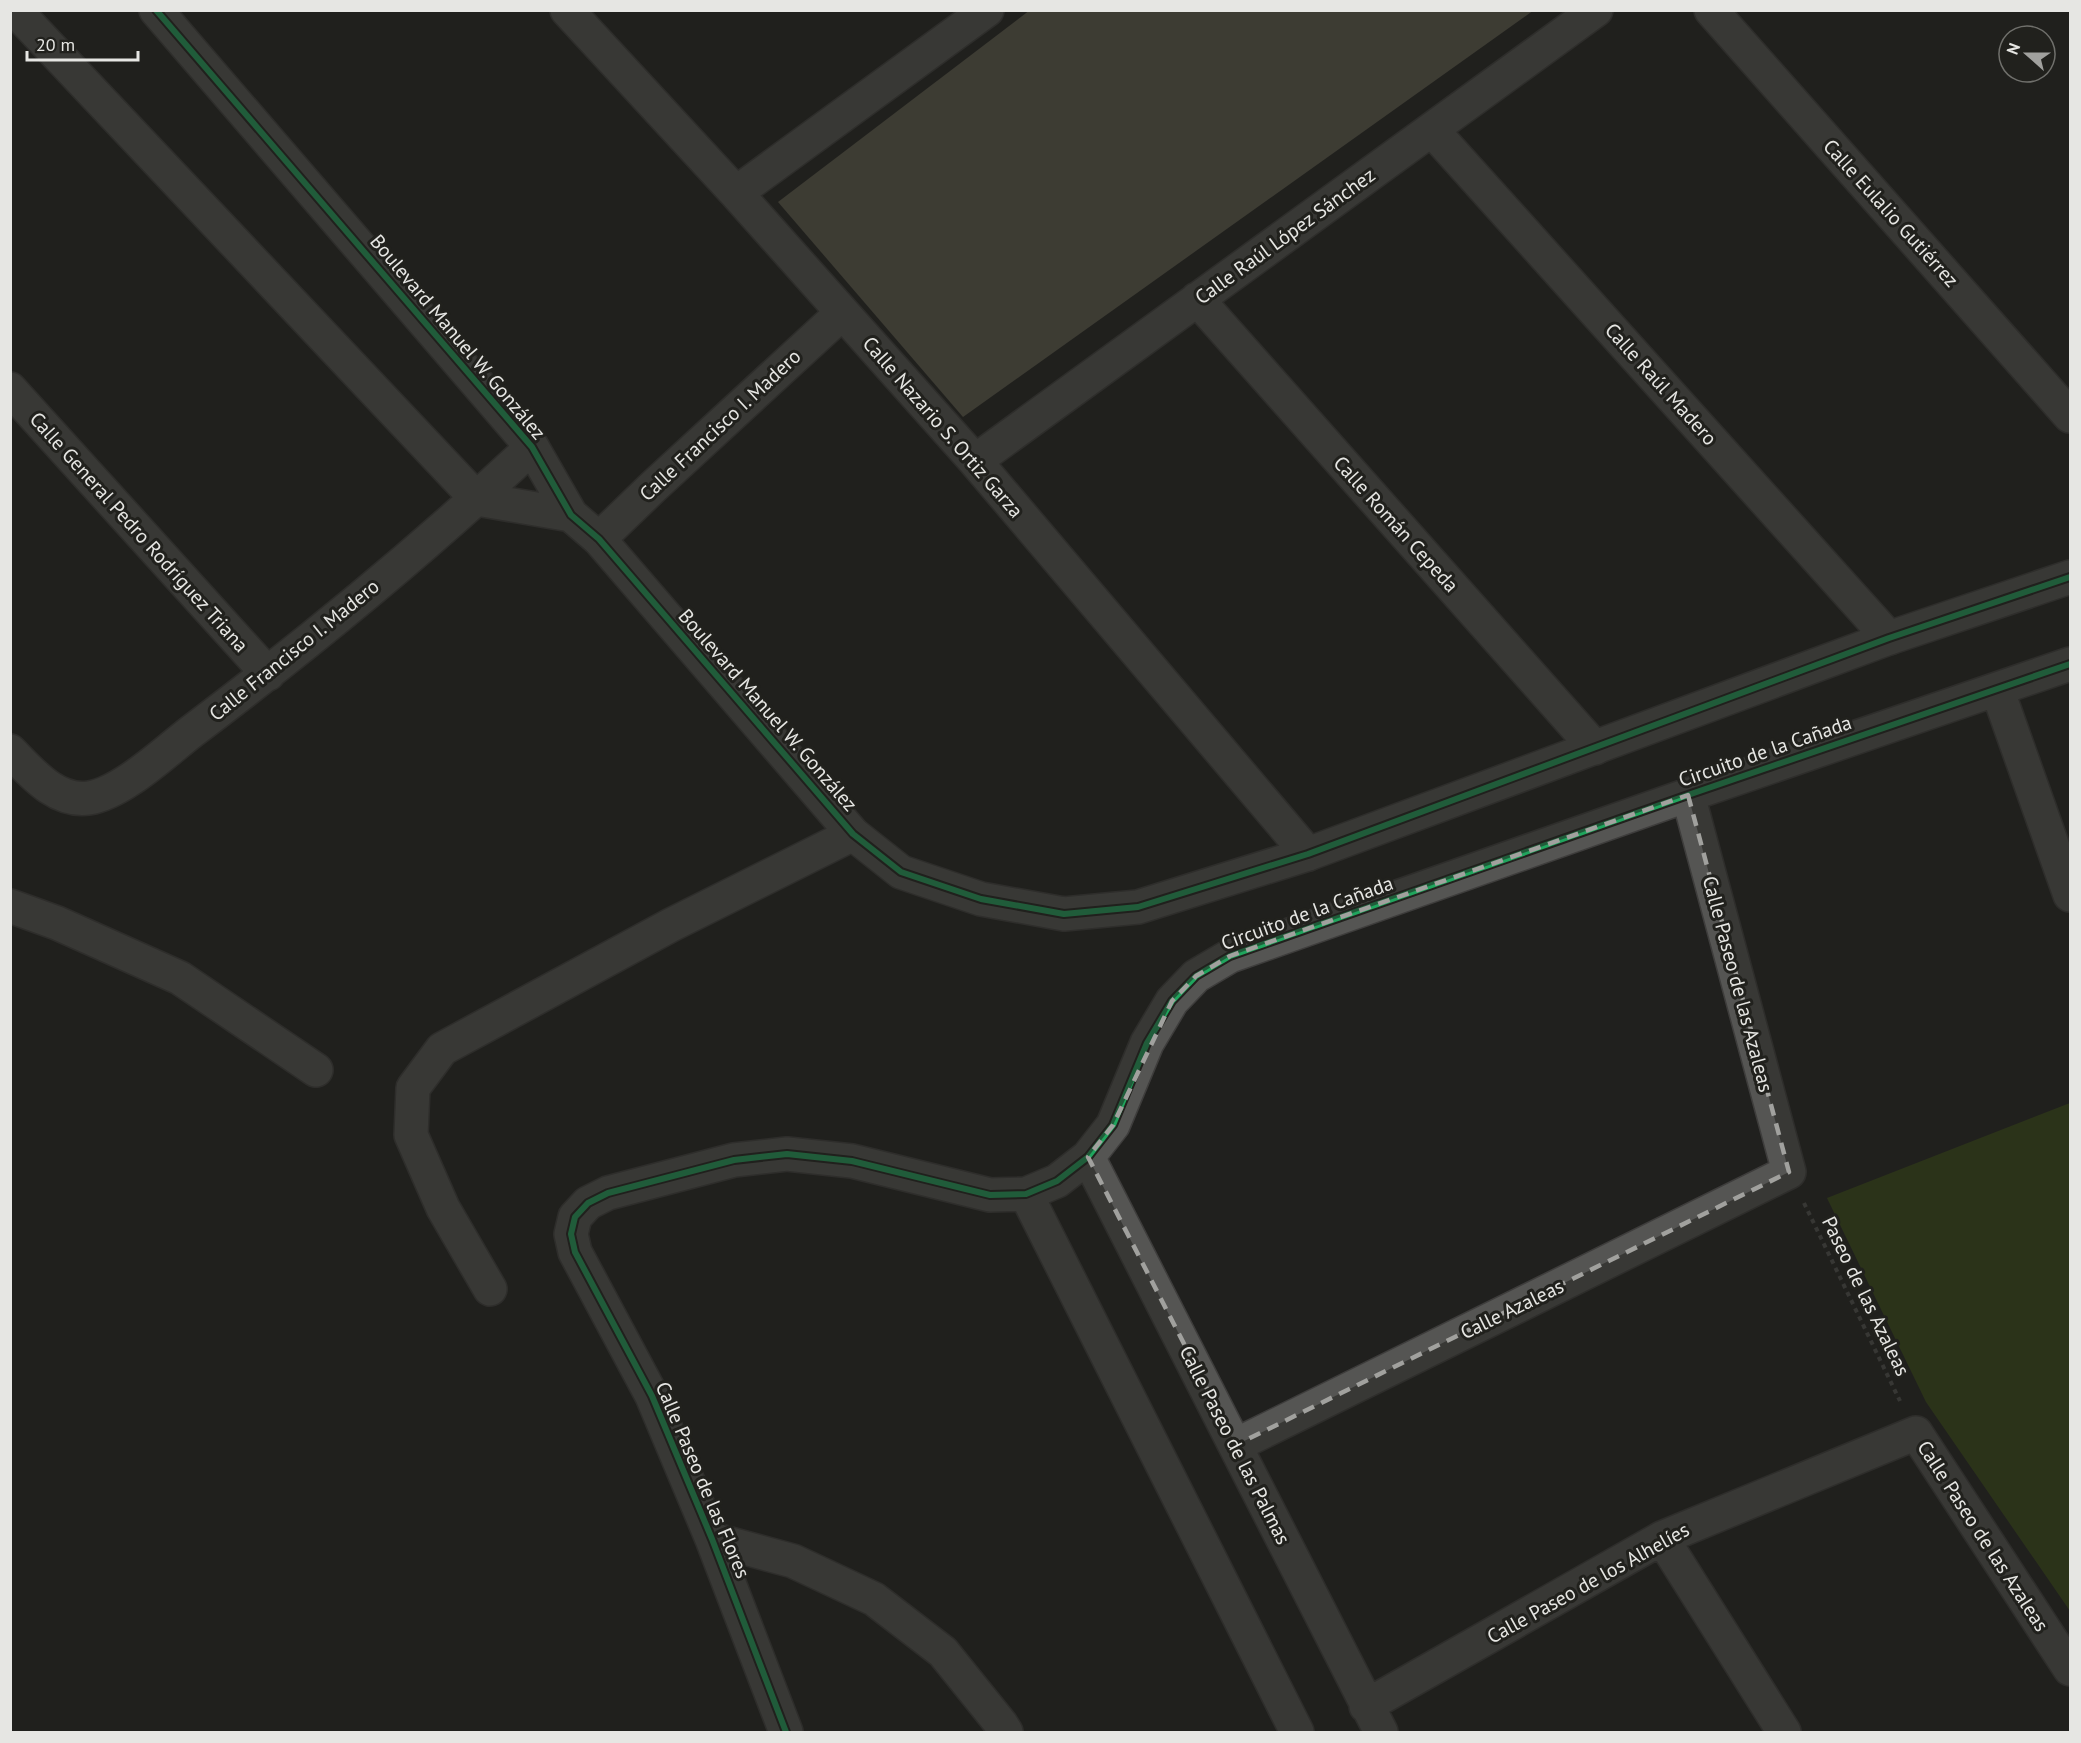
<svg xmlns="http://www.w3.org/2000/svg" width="2081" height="1743" font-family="'PT Sans',sans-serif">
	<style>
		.green { fill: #394a16 }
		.building { fill: #605d4f }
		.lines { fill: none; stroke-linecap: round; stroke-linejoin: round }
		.minor-casing { stroke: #3e3d3c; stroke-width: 36 }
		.tertiary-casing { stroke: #3e3d3c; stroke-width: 36 }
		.path { stroke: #525251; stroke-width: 4; stroke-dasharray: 4.5 4.5; stroke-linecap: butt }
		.minor { stroke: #555553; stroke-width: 33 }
		.tertiary { stroke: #555553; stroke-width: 33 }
		.cycleway-casing { stroke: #21211d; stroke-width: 10 }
		.cycleway { stroke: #20a55d; stroke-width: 6 }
		.marked { fill: none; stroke: #a1a19e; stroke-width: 4.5; stroke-dasharray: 12 8; stroke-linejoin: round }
		.labels { text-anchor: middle; stroke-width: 6; stroke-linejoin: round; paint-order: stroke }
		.street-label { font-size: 20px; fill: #e6e6e3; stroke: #21211d }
	</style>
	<rect width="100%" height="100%" fill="#20201e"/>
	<path class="green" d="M2070,1103V1611L1926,1402L1827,1198Z"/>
	<path class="building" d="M1030,10H1534L963,417L778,202Z"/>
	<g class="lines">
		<defs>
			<path id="minor" d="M567,10L736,193L975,461L1308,854
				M1711,10L2070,416
				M1432,130L1889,638
				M736,193L987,10
				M1197,299L1595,748
				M10,389L268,674
				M975,461L1596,10
				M599,539L653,487L842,313
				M1997,689L2070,895
				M10,751C31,772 56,803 89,798C122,793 165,752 191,732C309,643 425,548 532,447
				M10,906L57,923L180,978L316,1070
				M1088,1157L1381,1732
				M1026,1194L1297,1732
				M490,1289L443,1208L411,1135L413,1088L442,1049L671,925L853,834
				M1236,1445L1789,1172L1688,795
				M1662,1538L1784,1732
				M712,1539L793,1561L874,1599L943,1652L1001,1724L1006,1732
				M1366,1706L1662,1538L1916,1433L2070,1669
				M786,1732L712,1539L652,1396L575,1252L571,1234L575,1217L588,1203L608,1193L734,1160L787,1154L852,1161L990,1195L1026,1194L1057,1181L1088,1157L1113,1125L1147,1043L1172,1001L1196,976L1230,956L1688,795L2070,664"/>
			<path id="tertiary" d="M15,10L477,499L571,515
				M156,10L532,447L571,515L599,539L853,834L901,872L981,899L1064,914L1138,907L1308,854L1889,638L2070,577"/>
		</defs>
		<use href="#minor" class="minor-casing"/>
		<use href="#tertiary" class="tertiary-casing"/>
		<path class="path" d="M1804,1203L1900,1401"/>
		<use href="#minor" class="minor"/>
		<use href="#tertiary" class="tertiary"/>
		<defs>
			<path id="cycleway" d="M156,10L532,447L571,515L599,539L853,834L901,872L981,899L1064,914L1138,907L1308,854L1889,638L2070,577
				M786,1732L712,1539L652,1396L575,1252L571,1234L575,1217L588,1203L608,1193L734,1160L787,1154L852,1161L990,1195L1026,1194L1057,1181L1088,1157L1113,1125L1147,1043L1172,1001L1196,976L1230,956L1688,795L2070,664"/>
		</defs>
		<use href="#cycleway" class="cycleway-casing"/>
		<use href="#cycleway" class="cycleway"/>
	</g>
	<path d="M0 0H2081V1743H0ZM1688,795L1789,1172L1236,1445L1088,1157L1113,1125L1172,1001L1196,976L1230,956Z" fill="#20201e" fill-opacity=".55" fill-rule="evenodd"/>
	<path class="marked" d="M1688,795L1789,1172L1236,1445L1088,1157L1113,1125L1172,1001L1196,976L1230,956Z"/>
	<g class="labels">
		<g class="street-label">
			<text transform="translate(1891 213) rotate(48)" y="7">Calle Eulalio Gutiérrez</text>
			<text transform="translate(1285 236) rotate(-36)" y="7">Calle Raúl López Sánchez</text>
			<text transform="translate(458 337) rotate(50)" y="7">Boulevard Manuel W. González</text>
			<text transform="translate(1661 384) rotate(48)" y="7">Calle Raúl Madero</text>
			<text transform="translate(720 425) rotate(-43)" y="7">Calle Francisco I. Madero</text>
			<text transform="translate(943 427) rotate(49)" y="7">Calle Nazario S. Ortiz Garza</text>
			<text transform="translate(1396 524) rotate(48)" y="7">Calle Román Cepeda</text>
			<text transform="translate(139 532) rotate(48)" y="7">Calle General Pedro Rodríguez Triana</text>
			<text transform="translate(294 650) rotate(-39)" y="7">Calle Francisco I. Madero</text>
			<text transform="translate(768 710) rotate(49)" y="7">Boulevard Manuel W. González</text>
			<text transform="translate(1765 751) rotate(-19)" y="7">Circuito de la Cañada</text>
			<text transform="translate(1307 913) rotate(-20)" y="7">Circuito de la Cañada</text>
			<text transform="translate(1738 984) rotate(75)" y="7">Calle Paseo de las Azaleas</text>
			<text transform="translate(1866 1296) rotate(64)" y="7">Paseo de las Azaleas</text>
			<text transform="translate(1512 1309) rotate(-26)" y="7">Calle Azaleas</text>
			<text transform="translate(1235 1445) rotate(63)" y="7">Calle Paseo de las Palmas</text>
			<text transform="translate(703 1480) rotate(67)" y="7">Calle Paseo de las Flores</text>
			<text transform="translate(1983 1536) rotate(57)" y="7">Calle Paseo de las Azaleas</text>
			<text transform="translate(1588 1583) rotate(-29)" y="7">Calle Paseo de los Alhelíes</text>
		</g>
	</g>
	<rect width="2081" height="1743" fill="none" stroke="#e6e6e3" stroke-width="24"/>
	<g transform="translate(2027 54) rotate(291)"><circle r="28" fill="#21211d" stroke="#70706c" stroke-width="1.5"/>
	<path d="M0-4.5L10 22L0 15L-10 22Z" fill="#a1a19e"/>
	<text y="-9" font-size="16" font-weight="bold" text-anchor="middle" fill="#e6e6e3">N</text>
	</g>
	<path d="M27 51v9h111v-9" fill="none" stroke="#e6e6e3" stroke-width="3"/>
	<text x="36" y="51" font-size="18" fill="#e6e6e3" stroke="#21211d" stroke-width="4.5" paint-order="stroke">20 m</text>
</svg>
